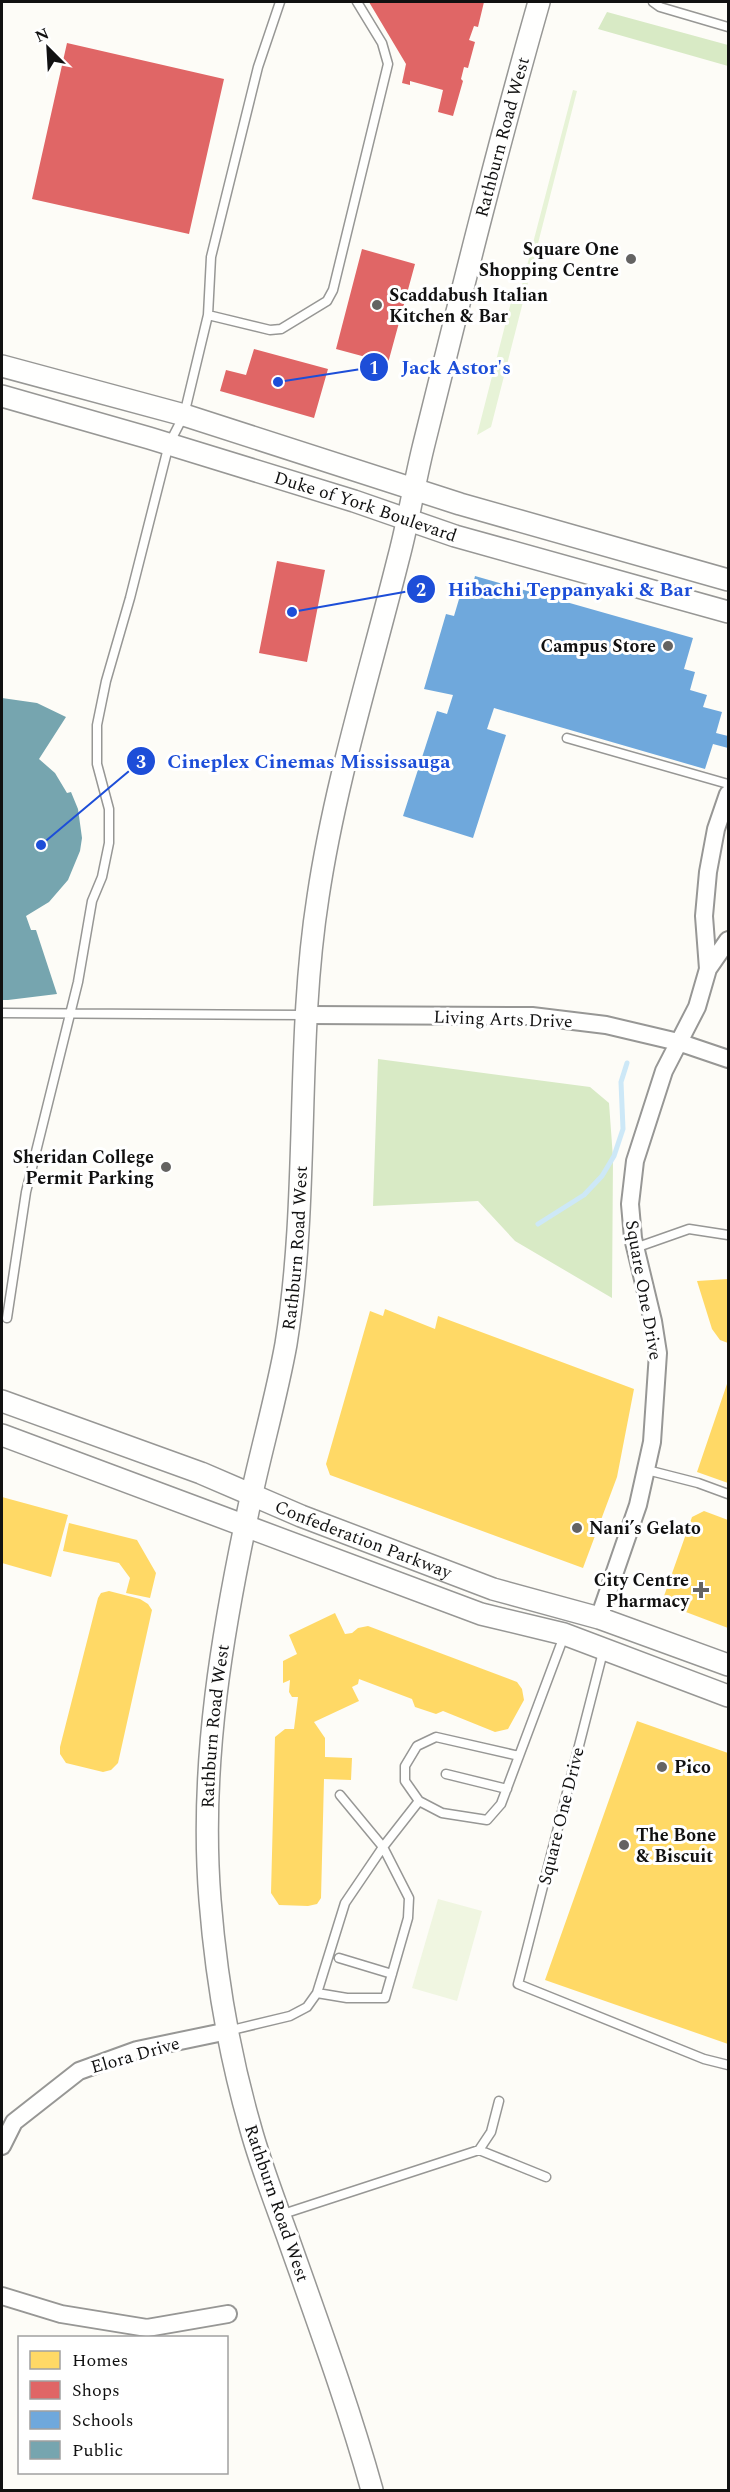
<svg xmlns="http://www.w3.org/2000/svg" width="730" height="2492" font-family="Spectral,serif">
	<style>
		.green { fill: #e7f3d7 }
		.forest { fill: #d8eac5 }
		.pitch { fill: #f0f6e1 }
		.homes { fill: #ffd966 }
		.shops { fill: #e06666 }
		.schools { fill: #6fa8dc }
		.public { fill: #76a5af }
		.lines { fill: none; stroke-linecap: round; stroke-linejoin: round }
		.stream { stroke: #cde8f7; stroke-width: 5 }
		.service-casing { stroke: #979795; stroke-width: 11 }
		.minor-casing { stroke: #979795; stroke-width: 20 }
		.tertiary-casing { stroke: #979795; stroke-width: 24 }
		.service { stroke: #fffffe; stroke-width: 8 }
		.minor { stroke: #fffffe; stroke-width: 16 }
		.tertiary { stroke: #fffffe; stroke-width: 21 }
		.poi-dot { fill: #646362; stroke: #fff; stroke-width: 2 }
		.labels { text-anchor: middle; stroke-width: 6; stroke-linejoin: round; paint-order: stroke }
		.street-label { font-size: 18px; fill: #111; stroke: #fff }
		.poi-label { font-size: 18px; font-weight: bold; fill: #111; stroke: #fff; text-anchor: end }
		.leader { fill: none; stroke: #1d4ed8; stroke-width: 2 }
		.callout-dot { fill: #1d4ed8; stroke: #fff; stroke-width: 2 }
		.mark-label { font-size: 18px; text-anchor: middle; font-weight: bold; fill: #fff }
		.callout-label { font-size: 20px; text-anchor: middle; font-weight: bold; fill: #1d4ed8; stroke: #fff; stroke-width: 6; stroke-linejoin: round; paint-order: stroke }
	</style>
	<rect width="100%" height="100%" fill="#fdfcf7"/>
	<path class="green" d="M573,90L577,91L491,427L477,435L511,302L522,285Z"/>
	<path class="forest" d="M607,12L728,45V66L598,29Z
		M378,1059L590,1087L609,1103L613,1158L612,1298L515,1241L478,1201L373,1206Z"/>
	<path class="pitch" d="M438,1899L482,1911L457,2001L412,1988Z"/>
	<path class="homes" d="M728,1279V1343L720,1340L712,1329L697,1281Z
		M385,1309L435,1329L438,1316L634,1389L617,1477L583,1568L330,1475L326,1464L370,1311L383,1316Z
		M728,1381V1483L697,1472Z
		M2,1497L68,1515L51,1577L2,1563Z
		M704,1511L728,1520V1628L670,1606L664,1596L692,1517Z
		M69,1523L137,1540L156,1573L150,1598L126,1593L130,1578L119,1563L63,1551Z
		M109,1591L140,1599L148,1604L152,1610L118,1763L111,1770L103,1772L66,1763L60,1754V1747L98,1598L101,1593Z
		M335,1613L345,1634L352,1633L358,1628L368,1626L517,1682L522,1689L524,1700L508,1729L495,1732L443,1711L436,1714L415,1707L412,1699L359,1679L358,1684L352,1687L359,1701L314,1722L325,1738V1757L352,1758L351,1780L324,1779L321,1898L317,1904L308,1906L279,1905L271,1893L275,1737L285,1729H294L298,1697H292L289,1692L290,1680L283,1683V1661L297,1654L289,1635Z
		M637,1721L728,1753V2044L545,1980Z"/>
	<path class="shops" d="M369,2H484L478,27L474,26L469,40L475,42L468,68L464,67L461,79L463,81L453,116L438,112L443,90L410,81V85L402,83L406,64Z
		M67,43L224,79L189,234L32,199Z
		M362,249L415,264L388,363L336,349Z
		M254,349L328,369L314,418L220,391L226,370L246,375Z
		M277,561L325,570L307,662L259,653Z"/>
	<path class="schools" d="M475,576L693,638L684,669L695,672L690,690L707,695L703,707L722,712L716,733L728,736V748L713,744L705,769L494,708L487,729L506,735L473,838L403,816L437,711L447,714L453,695L424,689L446,614L454,616L462,589L471,592Z"/>
	<path class="public" d="M2,698L37,703L66,717L39,759L55,773L67,793L71,792L78,809L82,838L80,851L68,880L49,902L26,916L31,930H36L57,994L8,1000H2Z"/>
	<g class="lines">
		<path class="stream" d="M538,1224L584,1195L602,1176L614,1156L623,1129L621,1082L627,1063"/>
		<defs>
			<path id="service" d="M653,2L660,7L728,27
				M208,315L270,330L281,329L327,301L333,290L388,64L382,43L357,2
				M567,738L728,784
				M2,1013L307,1015
				M635,1248L689,1229L728,1235
				M7,1318L26,1192L78,982L92,901L102,877L109,843V809L97,764V725L106,681L130,598L169,444L184,415L208,315L211,257L258,67L280,2
				M647,1470L698,1483L728,1494
				M604,1648L518,1984L704,2059L728,2065
				M446,1774L507,1789
				M419,1801L442,1813L487,1820L501,1804L564,1636
				M339,1958L392,1974
				M317,1993L347,1998H385L408,1918L409,1898L383,1847L340,1795
				M228,2031L290,2016L307,2007L317,1993L345,1903L383,1847L419,1801L405,1781V1766L417,1746L436,1737L519,1756
				M479,2150L546,2177
				M280,2215L479,2150L491,2132L499,2101"/>
			<path id="minor" d="M708,969L728,940
				M308,1015L532,1016L606,1025L678,1042L728,1059
				M599,1618L638,1505L652,1442L658,1353L653,1321L633,1238L630,1204L635,1161L664,1071L697,1007L708,969L704,916L708,872L716,829L728,794
				M2,2146L14,2122L79,2071L137,2050L228,2031
				M2,2296L61,2314L147,2328L228,2314"/>
			<g id="tertiary">
				<path d="M2,366L184,415L460,504L728,580"/>
				<path id="s1" d="M2,396L149,438L354,501L455,536L728,612"/>
				<path id="s2" d="M2,1401L201,1473L301,1516L493,1589L599,1618L728,1665"/>
				<path d="M2,1435L481,1614L564,1634L728,1696"/>
				<path id="s3" d="M372,2490C348,2404 317,2320 287,2235C274,2199 260,2163 250,2126C229,2053 216,1976 210,1900C199,1763 223,1626 252,1493C263,1443 277,1394 286,1344C310,1195 295,1044 318,897C335,783 370,672 398,560C408,523 414,485 423,448C460,299 497,149 539,2"/>
			</g>
		</defs>
		<use href="#service" class="service-casing"/>
		<use href="#minor" class="minor-casing"/>
		<use href="#tertiary" class="tertiary-casing"/>
		<use href="#service" class="service"/>
		<use href="#minor" class="minor"/>
		<use href="#tertiary" class="tertiary"/>
	</g>
	<g class="poi-dot">
		<circle cx="631" cy="259" r="6"/>
		<circle cx="377" cy="305" r="6"/>
		<circle cx="668" cy="646" r="6"/>
		<circle cx="166" cy="1167" r="6"/>
		<circle cx="577" cy="1528" r="6"/>
		<path d="M698 1581h6v6h6v6h-6v6h-6v-6h-6v-6h6z"/>
		<circle cx="662" cy="1767" r="6"/>
		<circle cx="624" cy="1845" r="6"/>
	</g>
	<g class="labels">
		<g class="street-label">
			<text dy="6" stroke="none"><textPath href="#s3" startOffset="2408">Rathburn Road West</textPath></text>
			<text dy="6" stroke="none"><textPath href="#s1" startOffset="380">Duke of York Boulevard</textPath></text>
			<text transform="translate(503 1019) rotate(2)" y="6">Living Arts Drive</text>
			<text dy="6" stroke="none"><textPath href="#s3" startOffset="1274">Rathburn Road West</textPath></text>
			<text transform="translate(644 1290) rotate(80)" y="6">Square One Drive</text>
			<text dy="6" stroke="none"><textPath href="#s2" startOffset="387">Confederation Parkway</textPath></text>
			<text dy="6" stroke="none"><textPath href="#s3" startOffset="788">Rathburn Road West</textPath></text>
			<text transform="translate(561 1816) rotate(-76)" y="6">Square One Drive</text>
			<text transform="translate(135 2055) rotate(-16)" y="6">Elora Drive</text>
			<text transform="translate(277 2203) rotate(71)" y="6">Rathburn Road West</text>
		</g>
		<g class="poi-label">
			<text x="619" y="255">Square One<tspan x="619" dy="21">Shopping Centre</tspan></text>
			<text x="389" y="301" text-anchor="start">Scaddabush Italian<tspan x="389" dy="21">Kitchen &amp; Bar</tspan></text>
			<text x="656" y="652">Campus Store</text>
			<text x="154" y="1163">Sheridan College<tspan x="154" dy="21">Permit Parking</tspan></text>
			<text x="589" y="1534" text-anchor="start">Nani’s Gelato</text>
			<text x="689" y="1586">City Centre<tspan x="689" dy="21">Pharmacy</tspan></text>
			<text x="674" y="1773" text-anchor="start">Pico</text>
			<text x="636" y="1841" text-anchor="start">The Bone<tspan x="636" dy="21">&amp; Biscuit</tspan></text>
		</g>
	</g>
	<path class="leader" d="M278 382L374 367M292 612L421 589M41 845L141 761"/>
	<g class="callout-dot">
		<circle cx="278" cy="382" r="6"/>
		<circle cx="292" cy="612" r="6"/>
		<circle cx="41" cy="845" r="6"/>
		<circle cx="374" cy="367" r="15"/>
		<circle cx="421" cy="589" r="15"/>
		<circle cx="141" cy="761" r="15"/>
	</g>
	<g class="mark-label">
		<text x="374" y="374">1</text>
		<text x="421" y="596">2</text>
		<text x="141" y="768">3</text>
	</g>
	<g class="callout-label">
		<text x="456" y="374">Jack Astor's</text>
		<text x="570" y="596">Hibachi Teppanyaki &amp; Bar</text>
		<text x="309" y="768">Cineplex Cinemas Mississauga</text>
	</g>
	<rect width="730" height="2492" fill="none" stroke="#111111" stroke-width="6"/>
	<rect x="18" y="2336" width="210" height="138" fill="#ffffff" stroke="#a0a0a0" stroke-width="1.5"/>
	<rect x="30" y="2351" width="30" height="18" fill="#ffd966" stroke="#a0a0a0" stroke-width="1.5"/>
	<text x="72" y="2366" font-size="18" fill="#111111">Homes</text>
	<rect x="30" y="2381" width="30" height="18" fill="#e06666" stroke="#a0a0a0" stroke-width="1.5"/>
	<text x="72" y="2396" font-size="18" fill="#111111">Shops</text>
	<rect x="30" y="2411" width="30" height="18" fill="#6fa8dc" stroke="#a0a0a0" stroke-width="1.5"/>
	<text x="72" y="2426" font-size="18" fill="#111111">Schools</text>
	<rect x="30" y="2441" width="30" height="18" fill="#76a5af" stroke="#a0a0a0" stroke-width="1.5"/>
	<text x="72" y="2456" font-size="18" fill="#111111">Public</text>
	<g transform="translate(48 48) rotate(336)" stroke="#ffffff" stroke-width="4.5" paint-order="stroke">
	<path d="M0-4.5L10 22L0 15L-10 22Z" fill="#111111"/>
	<text y="-9" font-size="16" font-weight="bold" text-anchor="middle" fill="#111111">N</text>
	</g>
</svg>
